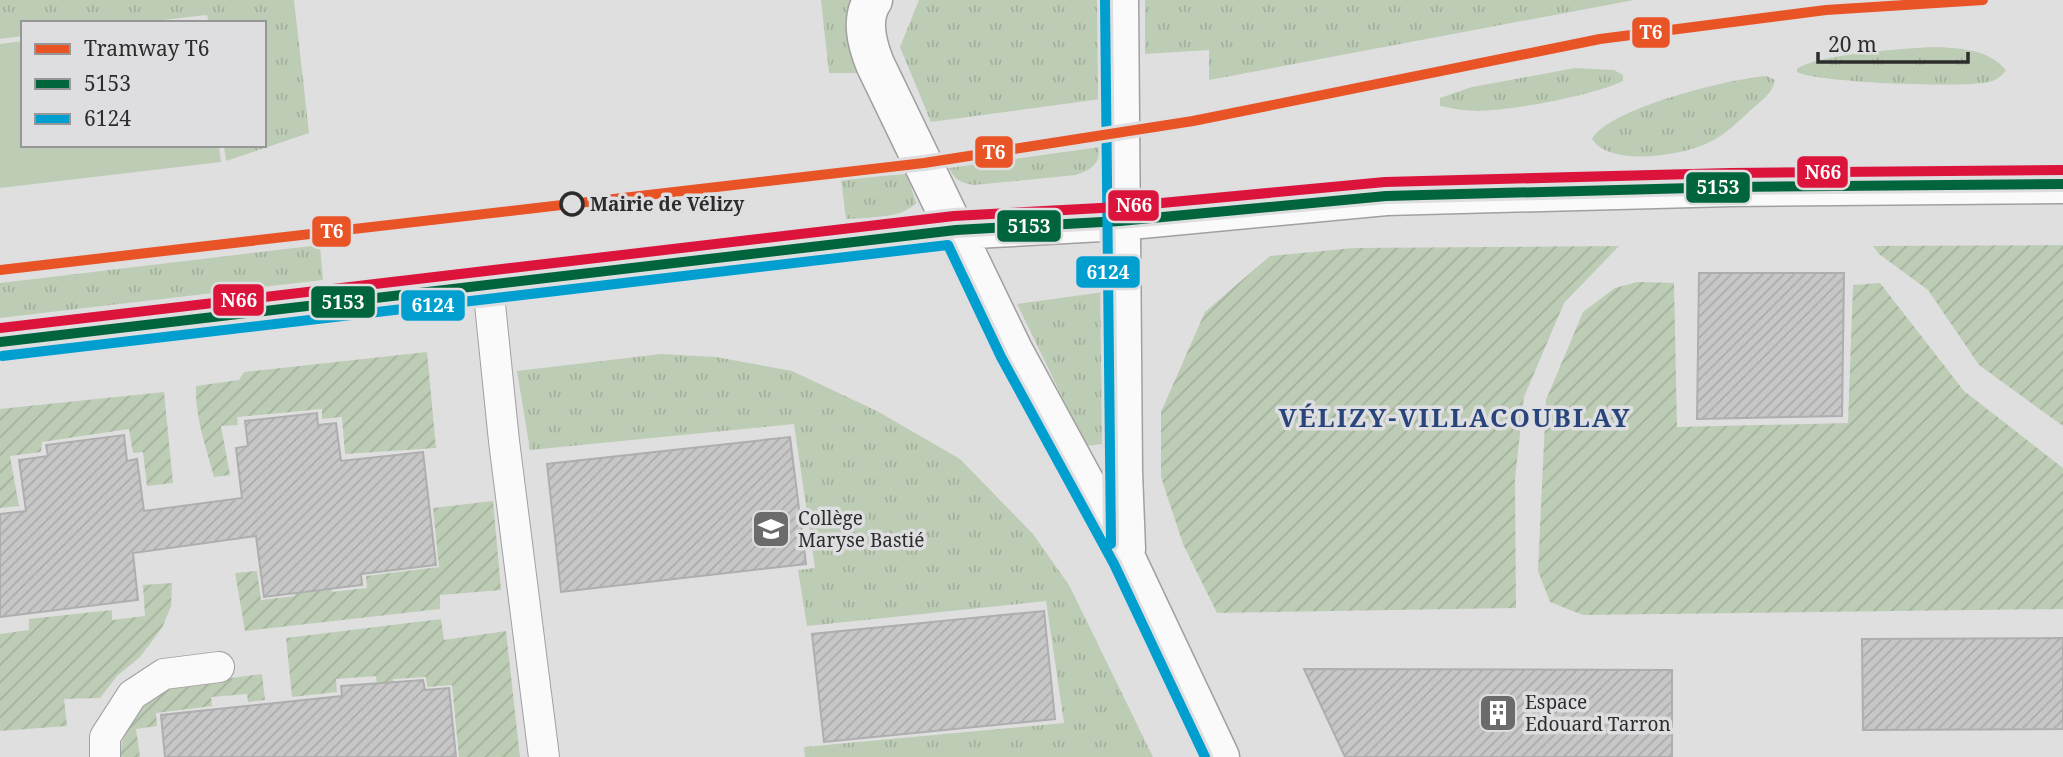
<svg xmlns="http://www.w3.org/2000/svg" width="2063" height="757" font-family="'Noto Serif',serif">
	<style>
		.grass { fill: url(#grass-tufts) }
		.garden { fill: url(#garden-furrows) }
		.pitch { fill: #bdcdb5 }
		.building { fill: url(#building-hatch); stroke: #aeaeae; stroke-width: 2 }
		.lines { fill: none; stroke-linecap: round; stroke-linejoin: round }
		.lane-casing { stroke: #a0a0a0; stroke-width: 32 }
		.secondary-casing { stroke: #a0a0a0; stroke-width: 41 }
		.lane { stroke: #fafafa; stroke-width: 30 }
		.secondary { stroke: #fafafa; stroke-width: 38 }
		.bus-1-casing { stroke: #dedee0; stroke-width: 16 }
		.bus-2-casing { stroke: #dedee0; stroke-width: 16 }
		.bus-3-casing { stroke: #dedee0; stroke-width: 16 }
		.bus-1 { stroke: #00643c; stroke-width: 10 }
		.bus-2 { stroke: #009fcf; stroke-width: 10 }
		.bus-3 { stroke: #dc143c; stroke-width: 10 }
		.tram-1-casing { stroke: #dedee0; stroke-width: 16 }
		.tram-1 { stroke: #e85426; stroke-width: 10 }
		.stop-dot { fill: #dedee0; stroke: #2c2c2d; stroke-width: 3.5 }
		.labels { text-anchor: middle; stroke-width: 7; stroke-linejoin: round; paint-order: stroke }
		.stop-label { font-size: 19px; font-weight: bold; fill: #2c2c2d; stroke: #dedee0; text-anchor: start }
		.poi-label { font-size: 19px; fill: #2c2c2d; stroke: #dedee0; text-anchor: start }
		.district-label { font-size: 26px; font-weight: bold; letter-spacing: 2px; fill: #28457c; stroke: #dedee0 }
		.line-badge { stroke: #dedee0; stroke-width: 2.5 }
		.badge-label { font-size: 19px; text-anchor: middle; font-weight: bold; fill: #fff }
	</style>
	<defs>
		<pattern id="grass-tufts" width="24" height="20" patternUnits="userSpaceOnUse" patternTransform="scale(1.75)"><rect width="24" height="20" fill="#bdcdb5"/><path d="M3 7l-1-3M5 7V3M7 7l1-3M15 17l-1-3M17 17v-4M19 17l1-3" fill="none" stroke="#a3b09c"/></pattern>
		<pattern id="garden-furrows" width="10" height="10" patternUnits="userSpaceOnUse" patternTransform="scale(1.75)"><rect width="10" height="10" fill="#bdcdb5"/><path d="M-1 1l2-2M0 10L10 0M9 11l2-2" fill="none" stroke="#a3b09c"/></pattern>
		<pattern id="building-hatch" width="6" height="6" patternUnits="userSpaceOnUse" patternTransform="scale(1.75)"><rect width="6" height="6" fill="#c8c7c8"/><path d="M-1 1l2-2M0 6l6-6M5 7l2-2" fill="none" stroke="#acabac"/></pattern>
	</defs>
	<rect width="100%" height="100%" fill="#dfdfdf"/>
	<path class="grass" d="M0,0H294L309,133L226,161L224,145H264V23H209L207,15L137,23H23V36L0,39Z
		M821,0H852C842,26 854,48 862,73H829Z
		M919,0H1101L1099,37L1101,99L931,122L900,47Z
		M1145,0H1634L1209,80V50L1145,54Z
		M1930,47C1958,48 1987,48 2006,70C2002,76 1996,80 1989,82C1964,88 1818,83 1797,72V69C1817,54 1902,49 1930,47Z
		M1575,68L1614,70L1623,75V81C1592,96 1495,115 1462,110C1454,109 1447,107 1440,106V98L1472,87Z
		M1767,76L1775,80C1773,93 1762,100 1752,109C1739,121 1726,134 1710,142C1684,155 1611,168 1592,139C1609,108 1732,78 1767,76Z
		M1100,147C1100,164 1091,170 1076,175L974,185C961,183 955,180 949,168Z
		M907,174L916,203C900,220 868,217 846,219L841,179Z
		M320,245L323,280L0,318V283Z
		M1103,292L1104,438L1102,444L1086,446L1017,304Z
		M661,354L716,357L792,371L877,411L960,459L1033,534L1069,585L1153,757H805L804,747L1064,723L1046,601L807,626L798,570L815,568L794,424L530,450L517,371Z"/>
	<path class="garden" d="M2063,245V426L1979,365L1928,290L1879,254L1873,246Z
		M1619,246L1564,303L1524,397L1515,479L1516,608L1217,613L1183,544L1161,477V412L1205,312L1270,256L1354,248Z
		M1637,282L1674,283L1677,427L1848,423L1853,285L1880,283L1964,391L2063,468V609L1583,615L1550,602L1538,571L1546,400L1583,312L1615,288Z
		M427,352L436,448L345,454L342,417L322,419V409L237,417L238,425L221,426L230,475L214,477C206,447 195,418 196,386L239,380L244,372Z
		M164,392L173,483L147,486L143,452L133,453L129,429L42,442L41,452L10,456L19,506L0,508V409Z
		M493,501L501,590L440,595V609L245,631L235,573L257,571L261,600L295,596L294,585L330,581L332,592L367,588L366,576L439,567L433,508Z
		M172,583L171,606L162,628L140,657L117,676L100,698L64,699L67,726L0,731V634L29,630V619L112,610V620L145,616L143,585Z
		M441,619L444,640L506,631L520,757H459L452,685L427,687L426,677L393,679V689L377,690L376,676L336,679L337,692L292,697L286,638Z
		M262,674L265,700L248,702L247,694L211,697L212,706L156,713L157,726L136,729L140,757H120L122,742L132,716L162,687Z"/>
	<path class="pitch" d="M23,41V145H219L221,162L0,188V44Z"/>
	<path class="building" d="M1699,273H1844L1842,416L1697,419Z
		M317,413L318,425L336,423L341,461L423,452L436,565L361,574L362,585L264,597L256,536L133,553L138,600L0,617V514L26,511L19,460L48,456L46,445L124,435L127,461L137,459L144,511L242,498L236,448L248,446L245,421Z
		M790,437L806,564L561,592L547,464Z
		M1044,611L1055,719L824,742L812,634Z
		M2063,638V729L1863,730L1862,639Z
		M1304,669L1672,670V757H1345Z
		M423,680L425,690L449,688L456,757H165L161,715L342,696L341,686Z"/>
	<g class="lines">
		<defs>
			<path id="lane" d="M488,285L504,441L544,757
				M105,757V737L132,695L164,674L219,667"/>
			<path id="secondary" d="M873,0C860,19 867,44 875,64L1013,350L1126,558L1220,757
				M1119,0L1123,472L1126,549
				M0,342L956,230L1120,221L1386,196L1730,187L2063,184"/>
		</defs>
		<use href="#lane" class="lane-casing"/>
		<use href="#secondary" class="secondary-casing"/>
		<use href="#lane" class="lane"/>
		<use href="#secondary" class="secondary"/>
		<defs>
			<path id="bus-1" d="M0,342L956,230L1120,221L1386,196L1730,187L2063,184"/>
			<path id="bus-2" d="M1105,0L1111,544
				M2,356L948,245L1001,357L1114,564L1205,757"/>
			<path id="bus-3" d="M0,328L954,216L1119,207L1385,182L1730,173L2063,170"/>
		</defs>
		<use href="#bus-1" class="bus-1-casing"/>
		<use href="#bus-2" class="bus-2-casing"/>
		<use href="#bus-3" class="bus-3-casing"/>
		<use href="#bus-1" class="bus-1"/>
		<use href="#bus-2" class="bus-2"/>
		<use href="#bus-3" class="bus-3"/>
		<defs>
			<path id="tram-1" d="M0,270L924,163L1193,121L1600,39L1826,10L1983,0"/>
		</defs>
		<use href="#tram-1" class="tram-1-casing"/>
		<use href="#tram-1" class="tram-1"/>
	</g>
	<defs>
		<symbol id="school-square" viewBox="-11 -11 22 22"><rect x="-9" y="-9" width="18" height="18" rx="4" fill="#6b6b6b" stroke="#dedee0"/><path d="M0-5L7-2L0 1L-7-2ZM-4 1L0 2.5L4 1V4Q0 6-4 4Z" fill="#fff"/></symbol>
		<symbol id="building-square" viewBox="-11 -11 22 22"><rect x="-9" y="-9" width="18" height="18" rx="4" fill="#6b6b6b" stroke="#dedee0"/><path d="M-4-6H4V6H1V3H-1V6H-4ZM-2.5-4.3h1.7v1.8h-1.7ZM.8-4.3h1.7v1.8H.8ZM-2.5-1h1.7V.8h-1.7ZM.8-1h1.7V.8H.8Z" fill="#fff"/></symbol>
	</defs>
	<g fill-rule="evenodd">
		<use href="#school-square" x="749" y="507" width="44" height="44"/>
		<use href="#building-square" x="1476" y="691" width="44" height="44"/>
	</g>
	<circle class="stop-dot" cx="572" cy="204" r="11"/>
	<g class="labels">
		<g class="stop-label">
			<text x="590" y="211">Mairie de Vélizy</text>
		</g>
		<g class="poi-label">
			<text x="798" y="525">Collège<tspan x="798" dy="22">Maryse Bastié</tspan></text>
			<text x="1525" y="709">Espace<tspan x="1525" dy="22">Edouard Tarron</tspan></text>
		</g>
		<g class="district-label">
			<text x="1455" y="427">VÉLIZY-VILLACOUBLAY</text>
		</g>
	</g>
	<g class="line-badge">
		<rect x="1631" y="16" width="40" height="33" rx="7" fill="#e85426"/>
		<rect x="974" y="135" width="40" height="34" rx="7" fill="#e85426"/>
		<rect x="1796" y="155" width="53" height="34" rx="7" fill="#dc143c"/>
		<rect x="1685" y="171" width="66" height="33" rx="7" fill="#00643c"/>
		<rect x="1107" y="189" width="53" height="33" rx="7" fill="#dc143c"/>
		<rect x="996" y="209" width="66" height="34" rx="7" fill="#00643c"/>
		<rect x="311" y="215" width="41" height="33" rx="7" fill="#e85426"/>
		<rect x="1075" y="255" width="66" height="34" rx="7" fill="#009fcf"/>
		<rect x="212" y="283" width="53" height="34" rx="7" fill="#dc143c"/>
		<rect x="310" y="285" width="66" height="34" rx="7" fill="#00643c"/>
		<rect x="400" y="289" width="66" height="33" rx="7" fill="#009fcf"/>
	</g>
	<g class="badge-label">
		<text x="1651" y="39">T6</text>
		<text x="994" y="159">T6</text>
		<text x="1823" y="179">N66</text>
		<text x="1718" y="194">5153</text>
		<text x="1134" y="212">N66</text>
		<text x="1029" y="233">5153</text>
		<text x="332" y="238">T6</text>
		<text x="1108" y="279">6124</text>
		<text x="239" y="307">N66</text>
		<text x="343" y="309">5153</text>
		<text x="433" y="312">6124</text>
	</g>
	<rect x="21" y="21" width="245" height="126" fill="#dedee0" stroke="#979798" stroke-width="2"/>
	<rect x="35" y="44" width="35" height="10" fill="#e85426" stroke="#979798" stroke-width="2"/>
	<text x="84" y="56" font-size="21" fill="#2c2c2d">Tramway T6</text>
	<rect x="35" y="79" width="35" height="10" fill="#00643c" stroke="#979798" stroke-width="2"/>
	<text x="84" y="91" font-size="21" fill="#2c2c2d">5153</text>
	<rect x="35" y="114" width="35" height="10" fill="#009fcf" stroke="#979798" stroke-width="2"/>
	<text x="84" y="126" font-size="21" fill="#2c2c2d">6124</text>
	<path d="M1818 52v10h150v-10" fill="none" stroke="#2c2c2d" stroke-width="3.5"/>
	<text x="1828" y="52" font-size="21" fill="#2c2c2d" stroke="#dedee0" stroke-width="5" paint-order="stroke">20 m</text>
</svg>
